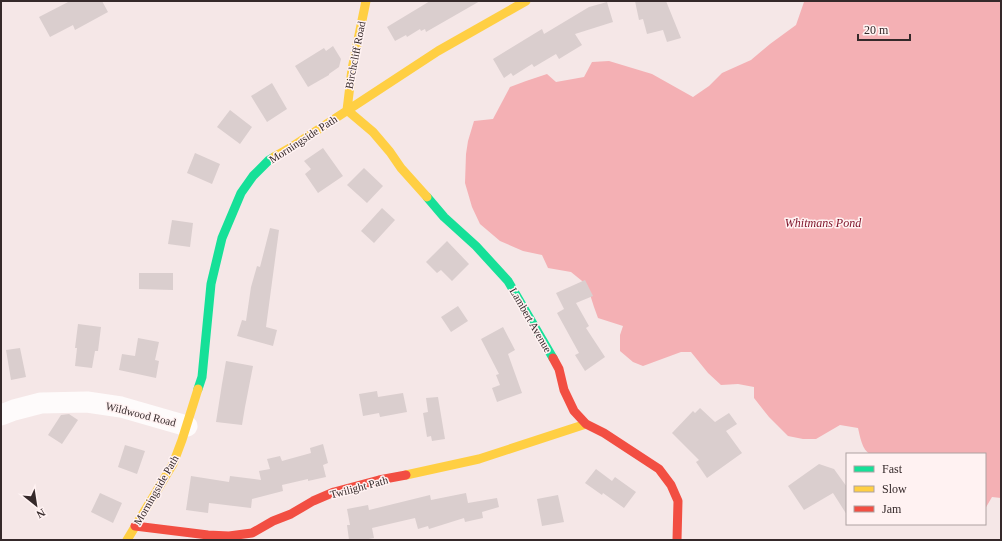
<svg xmlns="http://www.w3.org/2000/svg" width="1002" height="541" font-family="Georgia,serif">
	<style>
		.water { fill: #f4b0b4 }
		.building { fill: #dacece }
		.lines { fill: none; stroke-linecap: round; stroke-linejoin: round }
		.street { stroke: #fefbfb; stroke-width: 21 }
		.fast { stroke: #16e098; stroke-width: 9 }
		.slow { stroke: #ffcf43; stroke-width: 9 }
		.jam { stroke: #f24e42; stroke-width: 9 }
		.labels { text-anchor: middle; stroke-width: 3; stroke-linejoin: round; paint-order: stroke }
		.street-label { font-size: 11px; fill: #35292a; stroke: #fff2f2 }
		.water-label { font-size: 12px; font-style: italic; fill: #7d1228; stroke: #fff2f2 }
	</style>
	<rect width="100%" height="100%" fill="#f5e7e7"/>
	<path class="water" d="M806,1H1001V498L992,497L985,509V454H870C862,450 860,436 858,428L840,425L816,439H803L788,436L769,417L754,398V387L738,384L721,385L708,373L691,352H681L643,366L633,362L620,351V335L623,326L598,318L594,307L587,285L571,272L548,268L542,255L523,251L500,241L480,224L472,207L465,183L466,154L468,141L474,121L493,119L510,87L526,81L547,74L556,82L584,77L592,62L609,61L652,74L693,97L709,86L722,73L751,60L770,44L796,25L804,2Z"/>
	<path class="building" d="M70,1H102L108,12L75,30L73,25L50,37L39,17Z
		M430,1H480L426,32L425,29L421,31L420,29L407,37L406,35L395,41L387,27Z
		M635,1H666L681,38L667,42L663,30L647,34L643,19L639,20Z
		M607,2L613,22L575,34L582,45L559,59L556,54L534,67L532,64L513,76L511,73L504,78L493,59L542,29L544,34L589,7Z
		M333,46L341,59L339,67L329,74V75L308,87L295,66L324,48L326,51Z
		M272,83L287,109L267,122L251,96Z
		M230,110L252,127L240,144L217,127Z
		M323,148L343,176L318,193L305,174L311,169L304,161Z
		M195,153L220,164L212,184L187,173Z
		M364,168L383,186L367,203L347,185Z
		M382,208L395,220L374,243L361,231Z
		M172,220L193,223L190,247L168,244Z
		M270,228L279,230L266,327L277,330L273,346L237,336L242,320L246,321L251,287L257,266L260,267Z
		M447,241L469,264L452,281L441,270L437,273L426,262Z
		M139,273H173V290L139,289Z
		M585,280L593,296L576,303L589,326L586,328L605,357L585,371L575,355L579,353L557,313L564,309L556,293Z
		M458,306L468,321L451,332L441,317Z
		M78,324L101,327L98,351H95L92,368L75,366L77,348H75Z
		M503,327L515,350L508,354L522,393L497,402L492,388L500,385L496,375L499,374L481,339Z
		M138,338L159,342L155,360L159,361L156,378L119,370L122,354L135,356Z
		M20,348L26,377L11,380L6,350Z
		M226,361L253,366L245,407L242,425L216,422L222,384Z
		M377,391L378,397L403,393L407,412L380,417L379,413L363,416L359,394Z
		M438,397L445,439L432,441L431,436L427,437L423,413L428,412L426,398Z
		M700,408L715,422L729,413L737,424L726,431L742,453L707,478L696,462L699,460L672,433L693,411L695,413Z
		M69,414L78,420L62,444L48,435L61,415Z
		M323,444L328,463L323,465L326,477L308,481V479L282,485L283,491L252,499L251,508L209,503L208,513L186,510L191,476L229,482L230,476L261,480L259,471L270,469L267,459L280,456L282,461L311,453L310,448Z
		M125,445L145,451L137,474L118,467Z
		M819,464L834,469L847,487V515L833,493L804,510L788,486Z
		M596,469L612,481L615,477L636,492L624,508L603,493L602,495L585,483Z
		M100,493L122,503L113,523L91,512Z
		M466,493L468,503L497,498L499,507L482,512L483,518L465,522L464,518L429,529L428,526L418,529L415,518L372,528L374,538L363,540H349L347,525H350L347,509L368,505L369,510L430,495L431,500Z
		M558,495L564,522L542,526L537,499Z"/>
	<g class="lines">
		<path class="street" d="M1,415L14,410L41,403L87,402L121,407L187,426"/>
		<path class="fast" d="M427,197L444,217L476,246L508,281L553,358
			M198,389L202,377L211,284L222,238L241,193L253,176L269,160L274,157"/>
		<path class="slow" d="M366,1L352,69L347,110L373,132L390,152L401,168L427,197
			M274,157L290,148L438,51L526,1
			M406,475L479,459L586,424
			M127,540L173,464L182,440L198,389"/>
		<path class="jam" d="M553,358L559,369L564,390L574,411L586,424L604,433L659,469L671,485L678,501L677,540
			M135,526L208,535L229,536L252,533L273,521L291,514L313,501L334,492L379,480L406,475"/>
	</g>
	<g class="labels">
		<g class="street-label">
			<text transform="translate(355 55) rotate(-79)" y="4">Birchcliff Road</text>
			<text transform="translate(303 139) rotate(-33)" y="4">Morningside Path</text>
			<text transform="translate(531 320) rotate(60)" y="4">Lambert Avenue</text>
			<text transform="translate(141 414) rotate(14)" y="4">Wildwood Road</text>
			<text transform="translate(359 487) rotate(-15)" y="4">Twilight Path</text>
			<text transform="translate(156 490) rotate(-60)" y="4">Morningside Path</text>
		</g>
		<g class="water-label">
			<text x="823" y="227">Whitmans Pond</text>
		</g>
	</g>
	<rect width="1002" height="541" fill="none" stroke="#35292a" stroke-width="4"/>
	<rect x="846" y="453" width="140" height="72" fill="#fff2f2" stroke="#aea2a2"/>
	<rect x="854" y="466" width="20" height="6" fill="#16e098" stroke="#aea2a2"/>
	<text x="882" y="473" font-size="12" fill="#35292a">Fast</text>
	<rect x="854" y="486" width="20" height="6" fill="#ffcf43" stroke="#aea2a2"/>
	<text x="882" y="493" font-size="12" fill="#35292a">Slow</text>
	<rect x="854" y="506" width="20" height="6" fill="#f24e42" stroke="#aea2a2"/>
	<text x="882" y="513" font-size="12" fill="#35292a">Jam</text>
	<g transform="translate(36 505) rotate(150)" stroke="#fff2f2" stroke-width="3" paint-order="stroke">
	<path d="M0-3L7 15L0 10L-7 15Z" fill="#35292a"/>
	<text y="-6" font-size="11" font-weight="bold" text-anchor="middle" fill="#35292a">N</text>
	</g>
	<path d="M858 34v6h52v-6" fill="none" stroke="#35292a" stroke-width="2"/>
	<text x="864" y="34" font-size="12" fill="#35292a" stroke="#fff2f2" stroke-width="3" paint-order="stroke">20 m</text>
</svg>
